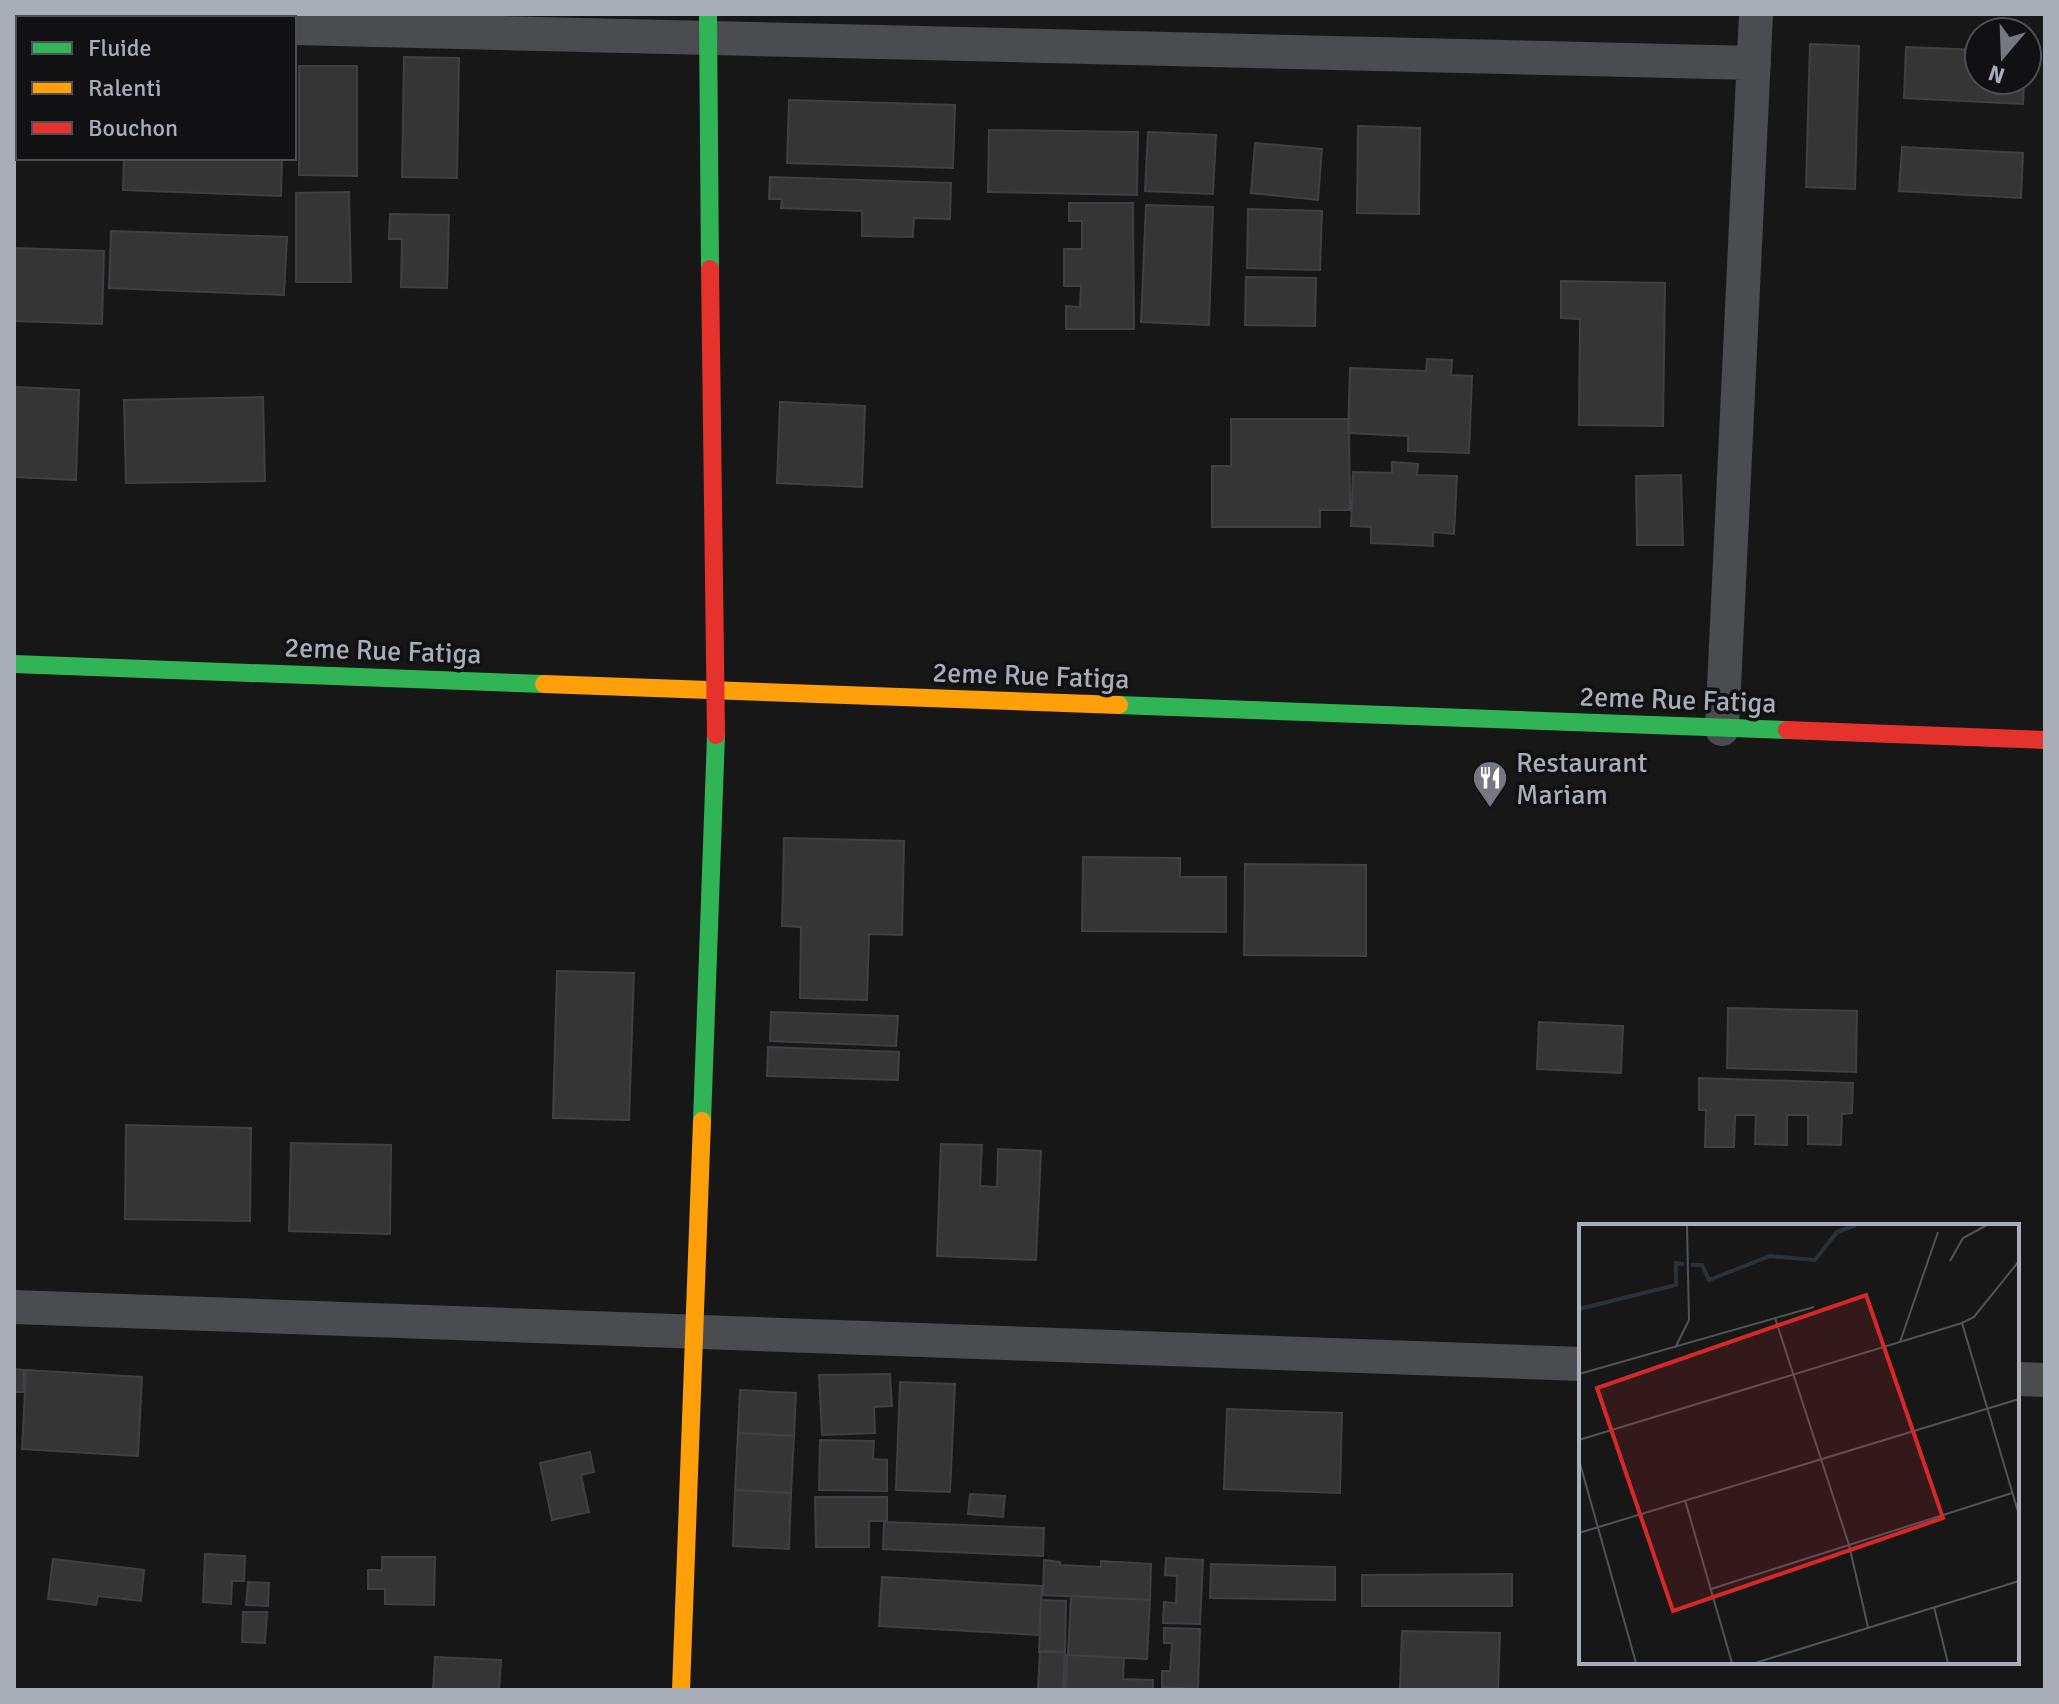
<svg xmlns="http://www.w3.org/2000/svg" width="2059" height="1704" font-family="Signika,sans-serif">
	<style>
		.building { fill: #353536; stroke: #3f4043; stroke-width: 2 }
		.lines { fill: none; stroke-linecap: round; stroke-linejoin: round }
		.street { stroke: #4b4c50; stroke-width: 34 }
		.fast { stroke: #30b455; stroke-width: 18 }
		.slow { stroke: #ff9f0a; stroke-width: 18 }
		.jam { stroke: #e5322d; stroke-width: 18 }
		.labels { text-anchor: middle; stroke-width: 7; stroke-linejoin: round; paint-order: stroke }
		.street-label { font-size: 28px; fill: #a8adb8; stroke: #111113 }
		.poi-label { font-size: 28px; fill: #a8adb8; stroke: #111113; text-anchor: start }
		.inset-river { fill: none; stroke: #2a3239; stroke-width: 4 }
		.inset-road { fill: none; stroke: #515357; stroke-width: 2 }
		.view { fill: #d62828; fill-opacity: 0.15; stroke: #d62828; stroke-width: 4 }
		.inset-edge { fill: none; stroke: #a8adb8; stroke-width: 4 }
	</style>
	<rect width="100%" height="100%" fill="#171717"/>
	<path class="building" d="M1810,44L1859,46L1855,189L1806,187Z
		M1906,47L1979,50V80H2024L2023,104L1904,98Z
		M404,57L459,58L457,178L402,177Z
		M299,66H357V176L299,175Z
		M789,100L955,105L953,168L787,163Z
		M1358,126L1420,128L1419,214L1357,213Z
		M989,130L1138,132L1137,195L988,192Z
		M1148,132L1216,135L1213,194L1145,191Z
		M1255,143L1322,149L1318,200L1251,193Z
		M1902,147L2023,153L2021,198L1899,191Z
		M124,158H282L281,196L123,190Z
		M770,177L951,183L950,219L914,218L913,237L862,236V211L781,208L782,199H769Z
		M349,192L351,282H296V193Z
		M1069,203H1133L1134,329H1066V306L1080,307L1081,286H1064V249H1082V221H1069Z
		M1146,205L1213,207L1209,325L1141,322Z
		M1248,209L1322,211L1320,270L1247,268Z
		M390,214L449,215L447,288L401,287L402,239H389Z
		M111,231L287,237L284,295L109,288Z
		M14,248L104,251L102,324L14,321Z
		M1246,277L1316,278L1315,326L1245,325Z
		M1561,281L1665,283L1663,426L1579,425L1580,319L1561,318Z
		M1427,359L1452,360L1451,375L1472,376L1469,453L1408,451V436L1348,433L1350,368L1426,371Z
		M14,387L79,390L76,480L14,477Z
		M263,397L265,481L126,483L124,400Z
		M780,402L865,406L862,487L777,483Z
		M1231,419H1349L1350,510H1320V527H1212V466H1231Z
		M1392,462L1418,464L1417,475L1457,476L1454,534L1433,532V546L1371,543V527L1351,526L1353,472L1392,473Z
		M1681,475L1683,545H1637L1636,476Z
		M784,838L904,841L902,935L869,934L867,1000L800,998L801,927L782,926Z
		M1083,857L1180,858V877H1226V932L1082,931Z
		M1245,864L1366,865V956L1244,955Z
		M557,971L634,973L629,1120L553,1118Z
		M1728,1008L1857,1011L1856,1072L1727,1068Z
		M771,1012L898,1016L896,1046L770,1041Z
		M1539,1022L1623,1026L1621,1073L1537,1069Z
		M768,1047L899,1052L898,1080L767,1076Z
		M1699,1078L1853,1083L1852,1113L1842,1114L1841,1145L1808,1144V1115H1787V1145L1755,1144L1756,1115H1735L1734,1147H1705L1706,1110H1699Z
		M126,1125L251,1128L250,1221L125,1219Z
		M291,1143L391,1145L390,1234L289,1231Z
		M941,1144L982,1145L980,1186L997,1187L998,1149L1041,1151L1036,1260L937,1256Z
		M14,1369L24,1370L23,1392H14Z
		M26,1370L142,1377L138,1456L22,1449Z
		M890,1374L892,1406L874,1407L875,1433L822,1435L819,1375Z
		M900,1382L955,1384L950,1492L896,1490Z
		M740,1390L796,1393L794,1436L738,1433Z
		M1227,1409L1342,1413L1340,1493L1224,1489Z
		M738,1433L794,1436L791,1493L735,1490Z
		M820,1440L874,1441L873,1459L887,1460V1491L819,1490Z
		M590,1452L594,1472L581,1475L589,1512L552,1520L540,1463Z
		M735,1490L791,1493L789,1549L733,1546Z
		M970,1494L1005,1496L1003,1517L968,1514Z
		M815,1497H887V1521H869V1547H816Z
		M884,1522L1044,1528L1043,1556L883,1549Z
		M205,1554L245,1556L244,1581H232L231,1604L203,1602Z
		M382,1557H435L434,1605L385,1604V1589H368V1570H382Z
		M1166,1558L1203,1560L1200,1624L1163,1623L1164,1602L1176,1603L1177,1576L1165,1575Z
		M53,1559L144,1570L141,1601L98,1596L96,1605L48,1599Z
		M1044,1560L1060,1562V1565L1101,1567V1561L1151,1564L1150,1600L1043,1595Z
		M1211,1564L1335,1567V1600L1210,1598Z
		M1512,1574V1606H1362V1575Z
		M882,1577L1042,1586L1039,1635L879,1626Z
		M248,1582L269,1583L268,1606L246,1605Z
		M1071,1596L1150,1600L1147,1659L1068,1655Z
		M1041,1600L1066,1601L1065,1652H1039Z
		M243,1612H267L265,1643L242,1642Z
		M1164,1628L1200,1629L1198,1689L1162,1687V1671H1170L1172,1643H1164Z
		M1402,1631L1500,1633L1498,1690H1400Z
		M1040,1651L1065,1652L1063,1690H1038Z
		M1067,1655L1124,1658L1123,1679L1153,1680V1690H1065Z
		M435,1657L501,1660L499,1690H433Z"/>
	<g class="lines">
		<path class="street" d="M14,22H18
			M294,28L1754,63
			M1722,729L1756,14
			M14,1307L1581,1364
			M2017,1379L2045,1380"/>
		<path class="fast" d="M708,14L710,269
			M14,664L544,684
			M1119,705L1787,730
			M702,1121L716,735"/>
		<path class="slow" d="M544,684L1119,705
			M681,1690L702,1121"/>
		<path class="jam" d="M710,269L716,735
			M1787,730L2045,740"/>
	</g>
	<defs>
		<symbol id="restaurant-pin" viewBox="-11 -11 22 30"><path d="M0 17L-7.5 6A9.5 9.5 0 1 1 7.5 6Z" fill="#757880" stroke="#111113"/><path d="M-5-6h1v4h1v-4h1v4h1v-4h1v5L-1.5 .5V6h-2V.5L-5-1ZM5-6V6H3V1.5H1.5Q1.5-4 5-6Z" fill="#fff"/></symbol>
	</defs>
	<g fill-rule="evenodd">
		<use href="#restaurant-pin" x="1470" y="758" width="40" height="54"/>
	</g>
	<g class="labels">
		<g class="street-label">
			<text transform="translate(383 650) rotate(2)" y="10">2eme Rue Fatiga</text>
			<text transform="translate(1031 675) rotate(2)" y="10">2eme Rue Fatiga</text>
			<text transform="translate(1678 699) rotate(2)" y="10">2eme Rue Fatiga</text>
		</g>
		<g class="poi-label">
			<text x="1516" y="772">Restaurant<tspan x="1516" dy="32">Mariam</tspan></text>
		</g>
	</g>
	<g transform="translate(1579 1224)">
		<rect width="440" height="440" fill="#171717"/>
		<path class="inset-river" d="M112,41H123L130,56L191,32L236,36L258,8L277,1M0,85L97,61V39L105,40"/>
		<path class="inset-road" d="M371,37L384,14L408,1M196,94L270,321L289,403M383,99L440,291M321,118L359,8M96,124L110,96L108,1M0,150L235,83M0,216L383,99L395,93L440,37M0,236L57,439M106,276L153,439M0,309L440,175M132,365L433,269M355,383L369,439M176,439L440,357"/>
		<path class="view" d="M287,71L364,294L94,387L18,164Z"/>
		<rect width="440" height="440" class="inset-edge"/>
	</g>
	<rect width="2059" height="1704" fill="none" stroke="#a8adb8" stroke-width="32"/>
	<rect x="16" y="16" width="280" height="144" fill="#111113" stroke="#4d4f55" stroke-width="2"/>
	<rect x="32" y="42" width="40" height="12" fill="#30b455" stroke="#4d4f55" stroke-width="2"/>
	<text x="88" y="56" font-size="24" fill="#a8adb8">Fluide</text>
	<rect x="32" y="82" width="40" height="12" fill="#ff9f0a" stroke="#4d4f55" stroke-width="2"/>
	<text x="88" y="96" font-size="24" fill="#a8adb8">Ralenti</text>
	<rect x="32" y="122" width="40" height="12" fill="#e5322d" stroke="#4d4f55" stroke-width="2"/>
	<text x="88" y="136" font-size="24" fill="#a8adb8">Bouchon</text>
	<g transform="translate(2003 56) rotate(199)"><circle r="38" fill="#111113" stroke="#4d4f55" stroke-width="2"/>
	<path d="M0-6L14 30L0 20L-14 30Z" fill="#757880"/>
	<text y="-12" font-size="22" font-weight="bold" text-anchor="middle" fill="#a8adb8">N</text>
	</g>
</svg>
